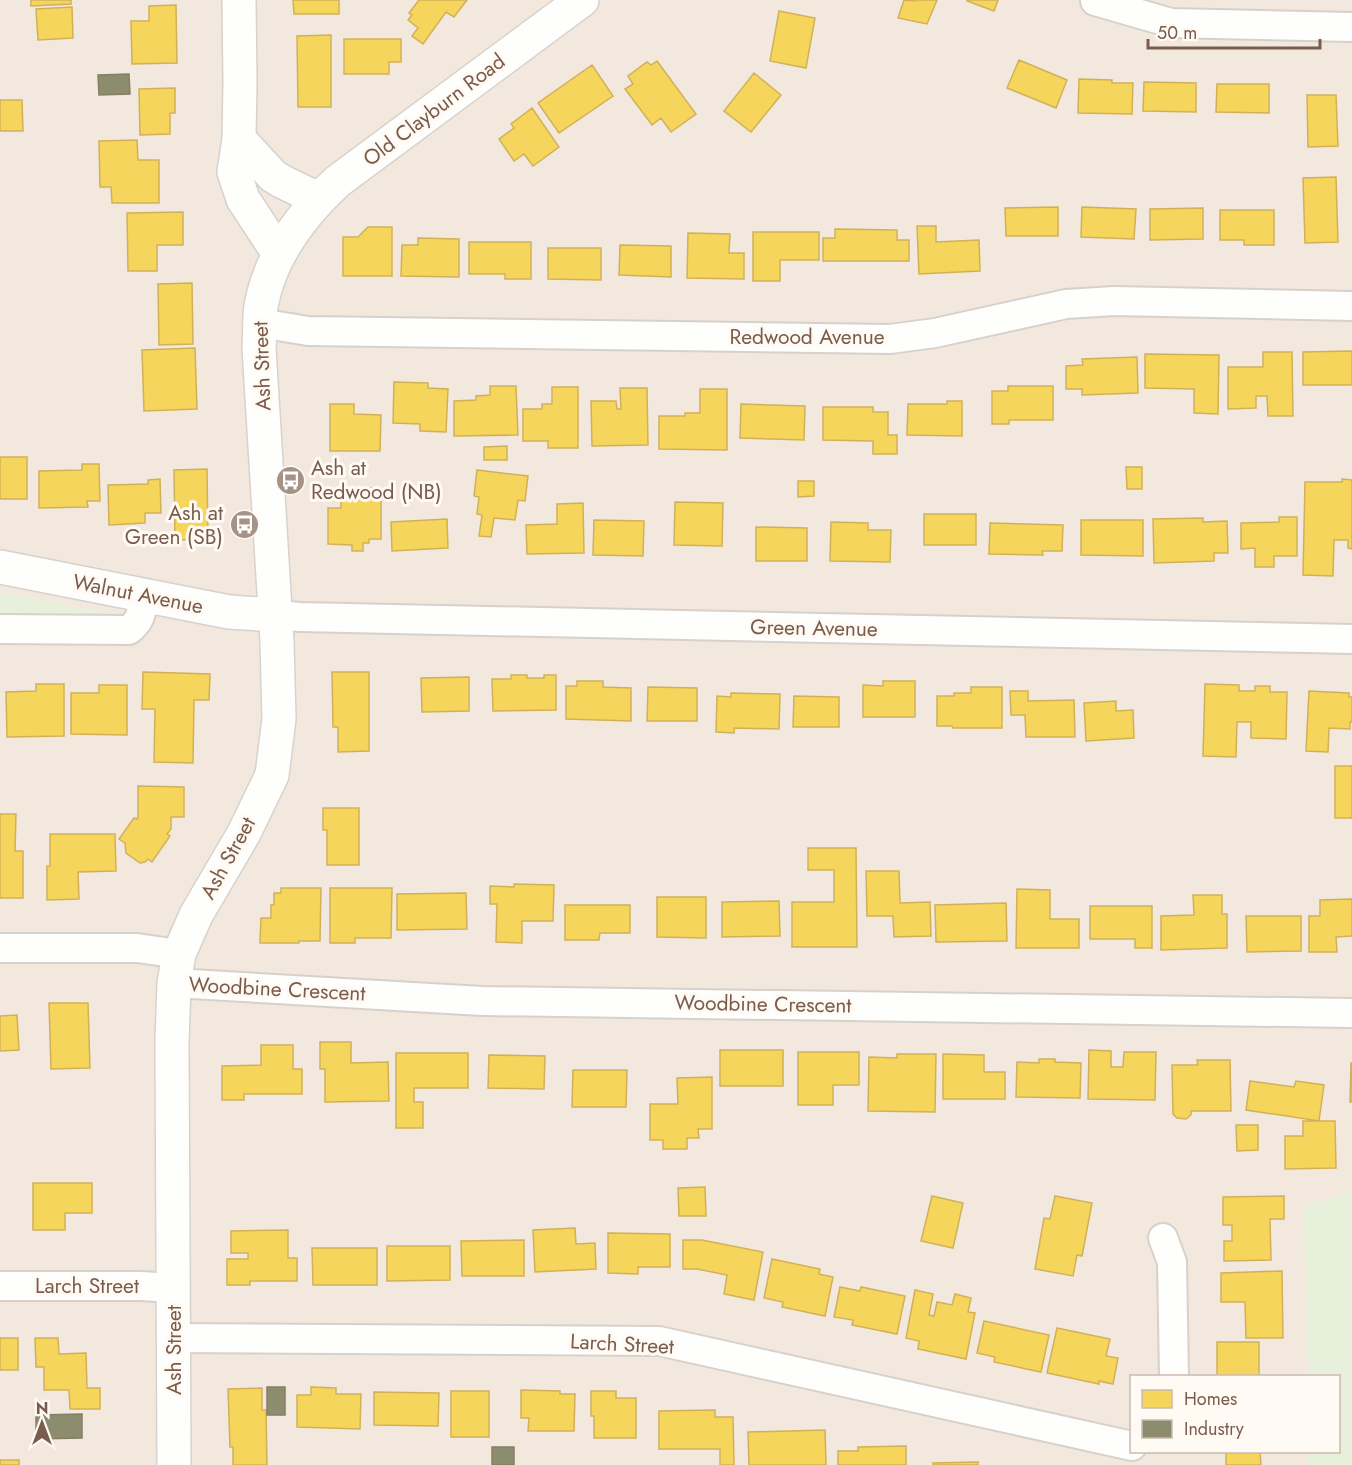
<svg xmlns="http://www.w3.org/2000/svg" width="1352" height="1465" font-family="Jost,sans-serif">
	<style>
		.residential { fill: #f2e8de }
		.green { fill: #e7f0db }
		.homes { fill: #f6d55c; stroke: #d1b158; stroke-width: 1.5 }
		.industry { fill: #8c8c6e; stroke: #877e64; stroke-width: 1.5 }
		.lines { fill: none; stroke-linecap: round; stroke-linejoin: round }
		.minor-casing { stroke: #d7d1cb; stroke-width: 32 }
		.tertiary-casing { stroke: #d7d1cb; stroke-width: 36 }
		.secondary-casing { stroke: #d9d2cb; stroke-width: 36 }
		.minor { stroke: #fefefd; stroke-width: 28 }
		.tertiary { stroke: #fefefd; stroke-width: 33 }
		.secondary { stroke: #fefefd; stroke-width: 33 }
		.labels { text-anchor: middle; stroke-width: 6; stroke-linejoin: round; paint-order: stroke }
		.street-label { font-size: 21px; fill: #7a5c4d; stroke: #fffaf3 }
		.poi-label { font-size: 21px; fill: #7a5c4d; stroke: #fffaf3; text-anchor: start }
	</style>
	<rect width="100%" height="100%" fill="#f9f5f0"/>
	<path class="residential" d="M0,0H1352V1203L1316,1376H1132V1452H1317V1465H0V615L118,616L0,592Z"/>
	<path class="green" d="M0,592L123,617L0,615Z
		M1352,1186V1465H1307L1309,1452H1338V1376H1309L1303,1206L1341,1195Z"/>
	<path class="homes" d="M31,0H71V4L31,6Z
		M293,0H339V14H294Z
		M419,0H467L454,17L446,12L423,44L412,36L418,28L408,20L412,15L409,13Z
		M904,0L915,1L916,0H937L927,24L898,18Z
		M967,0H998L994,11L967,1Z
		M176,5L177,63L132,64L131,21H149V6Z
		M72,7L73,38L38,40L36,9Z
		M779,11L815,18L806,68L770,61Z
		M331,35V107H298L297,36Z
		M344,39H401V62H389V74H344Z
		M1019,60L1067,80L1056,108L1007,88Z
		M657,61L696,114L671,132L661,118L652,125L625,89L633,84L628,76L647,62L651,65Z
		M592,65L613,96L559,133L538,103Z
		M754,73L781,95L751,132L724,111Z
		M1079,79L1112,80V83H1133L1132,114L1078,113Z
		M1144,82L1196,83V112L1143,111Z
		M1217,84H1269V113L1216,112Z
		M175,88V113H170V134L140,135L139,89Z
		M1307,95H1336L1338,146L1308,147Z
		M0,100H22L23,131H0Z
		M532,108L559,147L533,166L524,154L514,161L499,139L514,128L511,124Z
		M137,140L138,160H159V203H112L111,187H100L99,141Z
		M1336,177L1338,242L1305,243L1303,178Z
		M1058,207V236H1006L1005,208Z
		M1082,207L1136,209L1134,239L1081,237Z
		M1203,208V239L1150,240V209Z
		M1220,210H1274V245H1244V240H1220Z
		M183,212V245H157V271H128L127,213Z
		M917,226H936V242L979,240L980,271L919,274Z
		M368,227H392V276H343V237H358Z
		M835,229L897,230V240H909V261H823V238H835Z
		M753,232H819V260H780V281H753Z
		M688,233L730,234L729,253H744V279L687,278Z
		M418,238L459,239V277L401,276L402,245H418Z
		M469,242H531V279H505V274H469Z
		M620,245L671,246V277L619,275Z
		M548,248H601V280L548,279Z
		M192,283L193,344L159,345L158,284Z
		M195,348L197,409L144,411L142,350Z
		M1352,351V385H1303V352Z
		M1263,352H1292L1293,416H1268L1267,396H1256V408L1228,409V367H1263Z
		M1145,354L1219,355L1218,414L1194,413V389L1145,388Z
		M1137,357L1138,393L1082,395V389H1066V366L1083,365L1082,359Z
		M394,382L428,383V388L448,389L446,432L420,431V424L393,423Z
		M490,386H516L518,435L454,436V401L476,400V396L490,395Z
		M1008,386H1053V420H1009V424H992V391H1008Z
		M552,387H578V448H548V441H523V409H542V404H552Z
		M620,388H647L648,445L592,446L591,401H616L617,409H621Z
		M700,389H727V450L659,449V416H685V413H700Z
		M947,401H962V436L907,435L908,404H947Z
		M330,404H354V414L381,415L380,451H330Z
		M741,404L805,406L804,440L740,438Z
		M823,407H873V412H888V435H897V454H873V441L823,440Z
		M507,446V460H484V447Z
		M0,457H27V499H0Z
		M82,464H99L100,501H87L88,507L39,508V471L82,470Z
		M1126,467H1142V489H1127Z
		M207,469L208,539L175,540L174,470Z
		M477,470L528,476L525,501L518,500L515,520L494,518L491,537L479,536L482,515L477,514L479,497L474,496Z
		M160,479L161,513H145V523L109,525L108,485L148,484V480Z
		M1342,479L1352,480V549L1348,548V540H1334L1333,576L1303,575L1305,482H1342Z
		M798,481H814V496L798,497Z
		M341,488H381V539H369V543H363V551H352V545L328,544V508H341Z
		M675,502L723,503L722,546L674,545Z
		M583,503L584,553L527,554L526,525L557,524V504Z
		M924,514H976V545H924Z
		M1279,517H1297V556H1274V567H1255V548L1241,549V523L1279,522Z
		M1203,518V522L1227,521L1228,553H1214V561L1154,563L1153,519Z
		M447,519L448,548L392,551L391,522Z
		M594,520L644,521L643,556L593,555Z
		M1081,520H1143V556L1081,555Z
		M831,522L868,523V530H891L890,562L830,561Z
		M990,523L1063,525L1062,551H1042L1043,555L989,554Z
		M756,527L807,528V561H756Z
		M143,672L210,674L209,700H194L193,763L154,762L155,709H142Z
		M332,672H369V751L338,752V727H333Z
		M511,675H527V678H544V675H556V710L493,711L492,679H511Z
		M469,677V711L422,712L421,678Z
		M577,681H603V687L631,688V721L566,719V686H577Z
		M883,681H915V717H863V685L883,686Z
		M36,684H64V736L7,737L6,692L36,691Z
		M1205,684L1239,685V691H1255V686H1270V692H1287L1286,739L1251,738V722H1237L1236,757L1203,756Z
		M99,685H127V735L71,734V693H99Z
		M648,687L697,688V721H647Z
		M971,687H1002V728H953L952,726H937V696H954V693H971Z
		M1010,691H1028V701L1074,700L1075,737H1026L1025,715H1011Z
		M1309,691L1349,693V697H1352V722H1350V729L1329,728L1328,752L1306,751Z
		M731,693L780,694L779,729L734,728V733L716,732L717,696L731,697Z
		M794,696L839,697V727H793Z
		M1116,701V711L1133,710L1134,738L1086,741L1084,703Z
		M1335,766H1352V818H1335Z
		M138,786L184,787V817H171V829L167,834L170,836L152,862L148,859L145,862L140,863L126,853L125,843L119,839L134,818L137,819L138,817Z
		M323,808H359V865H327V830H323Z
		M0,814H16L15,851H23V898H0Z
		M50,834H115L116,871L78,872L79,899L47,900V866H50Z
		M808,848H856L857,947H792V902H834V870H808Z
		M866,871H899L900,903L930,902L931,936L894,937L893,916H867Z
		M514,884L554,885L553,921H522V943L496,942L497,904H490V886L514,887Z
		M281,888H321L320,941H299V943H260L261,918H271V905H274V893H281Z
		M330,888H392L391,938H355V943H330Z
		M1017,889L1050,890V919H1079V948H1016Z
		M466,893L467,929L397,930V894Z
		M1193,895H1222V914H1227V948L1161,950V916L1194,915Z
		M657,897H706V938L657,937Z
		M1352,899V936L1336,937L1337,952H1309V916H1320V900Z
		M779,901L780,936L722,937V902Z
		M1006,903L1007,941L936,942L935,905Z
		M565,905H630V933H600L599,940H565Z
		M1090,906H1152V948H1135V939H1090Z
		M1246,916H1301V951L1247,952Z
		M49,1003H88L90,1068L51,1069Z
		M17,1015L19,1050L0,1051V1016Z
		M320,1042H351V1063L388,1062L389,1101L325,1102V1069H320Z
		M261,1045H293V1069H302V1094H244V1100H222V1066L261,1065Z
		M720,1050H783V1086H720Z
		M1089,1050L1111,1051V1067H1123L1124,1052H1156L1155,1100L1088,1099Z
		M798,1052H859V1085H833V1105H798Z
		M396,1053H468V1088H414V1102H423V1128H396Z
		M897,1054H936L935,1112L868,1111L869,1057L897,1058Z
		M943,1054L984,1055V1072H1005V1099H943Z
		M489,1055L545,1056L544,1089L488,1088Z
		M1039,1059H1055V1062L1081,1063L1080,1098L1016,1097L1017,1062L1039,1063Z
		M1197,1060H1230L1231,1111H1191V1115L1186,1119L1177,1118L1173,1114L1172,1065H1198Z
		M1351,1063H1352V1102H1350Z
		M573,1070H627L626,1107H572Z
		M712,1077V1129H698L699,1138H687V1149H663V1140H650V1104H678L677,1078Z
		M1250,1081L1294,1087L1296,1081L1324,1085L1319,1121L1246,1110Z
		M1303,1121H1335L1336,1168L1285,1169V1136H1303Z
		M1236,1125H1258V1150L1237,1151Z
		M33,1183H92V1213H65V1230H33Z
		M705,1187L706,1216H679L678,1188Z
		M932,1196L963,1203L953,1248L921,1241Z
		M1055,1196L1092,1203L1082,1256L1077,1255L1073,1276L1035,1269L1044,1218L1050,1219Z
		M1284,1196V1219H1270L1271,1260L1224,1261V1241H1232V1225H1223V1197Z
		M575,1228L576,1244L595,1243L596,1269L535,1272L533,1230Z
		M288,1230V1258H297V1281H250V1285H227V1259H248V1253H231V1231Z
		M608,1233L670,1234V1267H638V1274L608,1273Z
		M524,1240V1276H462L461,1241Z
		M683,1240H702L763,1252L754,1300L724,1294L727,1275L697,1269H683Z
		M387,1246H450V1280L387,1281Z
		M312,1248H377V1285H313Z
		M772,1259L820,1269L819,1274L833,1277L825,1316L782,1307L783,1302L764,1298Z
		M1282,1271L1283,1338H1246L1245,1302H1221V1273Z
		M840,1287L860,1291L861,1287L905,1296L897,1334L852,1325L853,1320L834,1317Z
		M915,1290L933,1294L929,1315L934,1316L937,1302L952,1305L955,1294L971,1298L968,1312L975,1313L966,1359L918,1349L919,1341L906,1338Z
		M984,1321L1049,1335L1041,1372L994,1362L995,1357L977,1353Z
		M1057,1328L1110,1339L1106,1356L1118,1358L1113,1384L1099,1381V1384L1047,1373Z
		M0,1338H18V1370H0Z
		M35,1338H58L59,1354L86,1353L87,1388H100V1409H70L69,1390H44V1367H36Z
		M1217,1342H1259V1376H1217Z
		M311,1387L336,1388V1394H361L360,1429L297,1427V1395H311Z
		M262,1388V1410H266L267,1465H233V1447H230L228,1389Z
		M521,1390L560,1391V1394H575L574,1431H528L529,1418H521Z
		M451,1391H489V1437H451Z
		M591,1391H616V1398H636V1438H594V1416H591Z
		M374,1392L439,1393L438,1426L374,1425Z
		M715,1410V1417H733L734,1465H720V1449H659V1411Z
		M825,1430L826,1465H749L748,1432Z
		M906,1446V1465H838V1451H858V1447Z
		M1226,1452H1260L1261,1465H1226Z
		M0,1460H19V1465H0Z
		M978,1462V1465H933V1463Z"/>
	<path class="industry" d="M129,74L130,94L99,95L98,75Z
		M267,1387H285V1415H267Z
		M82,1414V1438L36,1439V1415Z
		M492,1447H514V1465H492Z"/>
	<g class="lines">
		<defs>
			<path id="minor" d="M1095,1L1171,23L1352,27
				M260,323L308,331L890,339L935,333L1066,304L1114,301L1352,306
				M276,615L300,617L1352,639
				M0,629L129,630C142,620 141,611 145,596
				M0,948H137L179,954
				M174,983L482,1001L1352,1013
				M1163,1238L1172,1262L1174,1376
				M0,1286H141L173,1288
				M173,1338L659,1341L1132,1446"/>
			<path id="tertiary" d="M239,0L240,82L239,139L234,172L243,199L279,254
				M239,139L273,176L281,181L318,199
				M0,567L229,612L276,615"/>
			<path id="secondary" d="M174,1465L172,1042L174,983L179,954L196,915L244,833L272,775L279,719L277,642L259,348C260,334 259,320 261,306C270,256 301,215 338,181L582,0"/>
		</defs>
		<use href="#minor" class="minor-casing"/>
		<use href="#tertiary" class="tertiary-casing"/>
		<use href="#secondary" class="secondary-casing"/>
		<use href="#minor" class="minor"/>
		<use href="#tertiary" class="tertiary"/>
		<use href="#secondary" class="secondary"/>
	</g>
	<defs>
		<symbol id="bus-disc" viewBox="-11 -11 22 22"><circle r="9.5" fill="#a69286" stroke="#fffaf3"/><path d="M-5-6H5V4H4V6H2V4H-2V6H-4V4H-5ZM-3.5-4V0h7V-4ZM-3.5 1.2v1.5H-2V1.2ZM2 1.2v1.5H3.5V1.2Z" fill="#fff"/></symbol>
	</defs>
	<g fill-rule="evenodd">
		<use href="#bus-disc" x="274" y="464" width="33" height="33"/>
		<use href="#bus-disc" x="228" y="508" width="33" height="33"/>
	</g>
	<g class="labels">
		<g class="street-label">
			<text transform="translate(434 110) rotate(-37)" y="7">Old Clayburn Road</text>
			<text x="807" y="344">Redwood Avenue</text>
			<text transform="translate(262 366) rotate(-92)" y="7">Ash Street</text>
			<text transform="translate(138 594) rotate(11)" y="7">Walnut Avenue</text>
			<text transform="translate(814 628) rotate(1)" y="7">Green Avenue</text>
			<text transform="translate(228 858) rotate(-61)" y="7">Ash Street</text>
			<text transform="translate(277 989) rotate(3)" y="7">Woodbine Crescent</text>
			<text transform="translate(763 1004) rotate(1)" y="7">Woodbine Crescent</text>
			<text x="87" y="1293">Larch Street</text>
			<text transform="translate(622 1344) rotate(3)" y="7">Larch Street</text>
			<text transform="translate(174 1350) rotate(-90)" y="7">Ash Street</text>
		</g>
		<g class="poi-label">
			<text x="311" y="475">Ash at<tspan x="311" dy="24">Redwood (NB)</tspan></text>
			<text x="223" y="520" text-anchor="end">Ash at<tspan x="223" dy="24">Green (SB)</tspan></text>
		</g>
	</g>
	<rect x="1130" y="1375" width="210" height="78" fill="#fffaf3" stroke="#cabbb1" stroke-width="1.5"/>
	<rect x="1142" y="1390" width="30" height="18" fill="#f6d55c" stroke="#cabbb1" stroke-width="1.5"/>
	<text x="1184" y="1405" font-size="18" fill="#7a5c4d">Homes</text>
	<rect x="1142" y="1420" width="30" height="18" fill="#8c8c6e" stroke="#cabbb1" stroke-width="1.5"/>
	<text x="1184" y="1435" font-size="18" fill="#7a5c4d">Industry</text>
	<g transform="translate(42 1423)" stroke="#fffaf3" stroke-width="4.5" paint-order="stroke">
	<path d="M0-4.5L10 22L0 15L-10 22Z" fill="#7a5c4d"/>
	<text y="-9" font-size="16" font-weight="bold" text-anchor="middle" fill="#7a5c4d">N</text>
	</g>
	<path d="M1148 39v9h172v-9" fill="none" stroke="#7a5c4d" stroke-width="3"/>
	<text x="1157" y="39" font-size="18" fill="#7a5c4d" stroke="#fffaf3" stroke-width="4.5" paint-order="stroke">50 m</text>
</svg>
